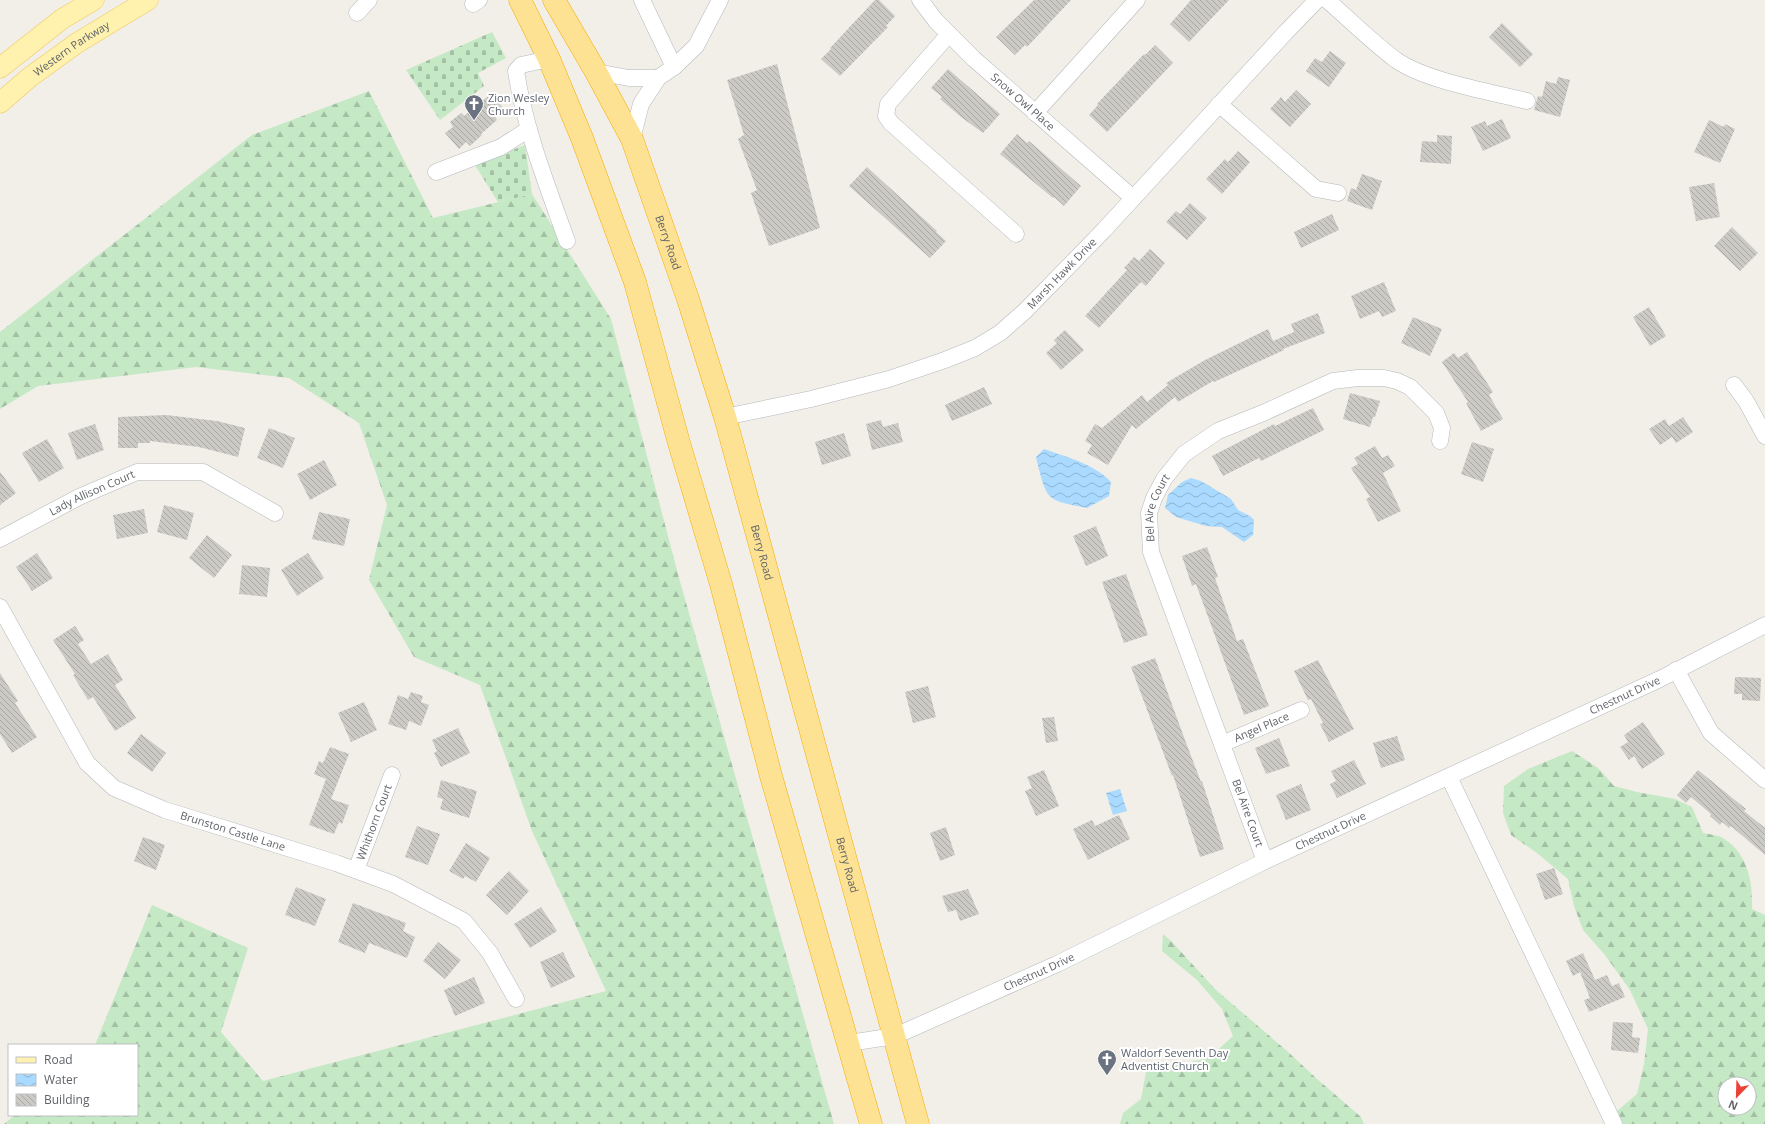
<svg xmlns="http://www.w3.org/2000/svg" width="1765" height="1124" font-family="'Open Sans',sans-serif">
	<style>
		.forest { fill: url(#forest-firs); fill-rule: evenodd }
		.cemetery { fill: url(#cemetery-stones) }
		.water { fill: url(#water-waves) }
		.building { fill: url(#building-back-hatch) }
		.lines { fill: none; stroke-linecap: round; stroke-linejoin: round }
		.minor-casing { stroke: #b5b8bc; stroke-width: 17 }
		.major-casing { stroke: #f2c960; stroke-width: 21 }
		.highway-casing { stroke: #f9ab00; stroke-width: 23 }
		.minor { stroke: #fff; stroke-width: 16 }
		.major { stroke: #fff2af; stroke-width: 20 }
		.highway { stroke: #fde293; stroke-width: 22 }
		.labels { text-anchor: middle; stroke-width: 4; stroke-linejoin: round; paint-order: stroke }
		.street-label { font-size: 11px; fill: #5f6368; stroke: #fff }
		.worship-label { font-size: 11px; fill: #5b616d; stroke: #fff; text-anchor: start }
	</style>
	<defs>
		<pattern id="forest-firs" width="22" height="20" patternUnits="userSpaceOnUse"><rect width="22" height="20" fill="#c5e8c5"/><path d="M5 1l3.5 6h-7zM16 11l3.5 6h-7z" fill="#a3c0a4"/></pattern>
		<pattern id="cemetery-stones" width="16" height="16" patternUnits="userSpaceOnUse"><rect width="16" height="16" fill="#c5e8c5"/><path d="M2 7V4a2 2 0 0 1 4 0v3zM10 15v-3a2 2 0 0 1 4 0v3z" fill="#a3c0a4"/></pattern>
		<pattern id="water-waves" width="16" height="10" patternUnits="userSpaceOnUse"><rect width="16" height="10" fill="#aadaff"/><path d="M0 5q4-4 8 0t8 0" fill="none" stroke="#8eb4d2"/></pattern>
		<pattern id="building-back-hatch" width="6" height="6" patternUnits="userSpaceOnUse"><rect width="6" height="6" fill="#cccac5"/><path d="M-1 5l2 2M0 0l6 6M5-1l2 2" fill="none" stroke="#a9a8a4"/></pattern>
	</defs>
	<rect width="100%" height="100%" fill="#f1efe8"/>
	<path class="forest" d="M369,91L433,218L532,194L611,319L679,578L834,1124H4L15,1115H137V1045H95L152,905L248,948L221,1032L263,1081L606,991L532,831L480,685L414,657L369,580L387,505L359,423L289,378L196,367L38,386L0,409V332L252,135Z
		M1572,751L1598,768L1614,786L1637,792L1675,799L1692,807L1703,833C1709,834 1716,835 1721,837C1748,852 1753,882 1752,909L1765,915V1124H1623L1617,1111L1637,1094L1644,1064L1648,1029L1630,990L1605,955L1583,930L1574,906L1568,879L1537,853L1511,835L1503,813L1504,786L1528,769ZM1725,1084H1749V1108H1725Z
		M1163,934L1171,941L1216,990L1287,1051L1316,1078L1361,1117L1364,1124H1120L1123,1113L1141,1099L1146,1072L1209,1058L1233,1036L1222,1009L1197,980L1162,951Z"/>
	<path class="cemetery" d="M492,32L506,58L478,73L484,86L440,120L406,70Z
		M525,145L532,194L498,202L475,165Z"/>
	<path class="water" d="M1044,449C1066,457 1095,464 1111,482L1109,496L1087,508C1076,505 1056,504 1049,495C1043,489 1038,465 1036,457Z
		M1191,478L1201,481L1231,499L1238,510L1250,516L1254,520L1253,535L1244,542L1222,527L1206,526L1176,517L1165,508L1168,495L1182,482Z
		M1120,789L1127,811L1113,815L1106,793Z"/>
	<path class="building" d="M875,0H879L895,16L886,26L888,27L840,76L821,59L831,49L830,48Z
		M1034,0H1071L1027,47L1025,45L1015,55L996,37Z
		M1191,0H1229L1189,42L1170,24Z
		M1502,23L1533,54L1520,67L1489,37Z
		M1155,45L1173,63L1107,132L1089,115L1098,105L1097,104L1144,54L1145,55Z
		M1330,51L1346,63L1329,87L1306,71L1315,58L1322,62Z
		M777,64L820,228L769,246L751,193L757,190L738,139L744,135L727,80Z
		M948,69L1000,114L983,133L961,117L940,99L942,97L931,88Z
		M1558,77L1570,80L1560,117L1534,110L1538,96L1542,97L1546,81L1556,84Z
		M1296,90L1311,104L1290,127L1270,109L1281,97L1285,102Z
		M491,94L504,109L495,117L497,120L481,134L482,135L470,146L466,142L459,149L445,133L453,127L450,122L461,113L464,116Z
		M1502,119L1511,138L1483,151L1471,127L1485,121L1487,126Z
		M1709,120L1724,127L1725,124L1735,129L1720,163L1694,152Z
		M1017,134L1027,143L1029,141L1081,186L1064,206L1054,197L1053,198L1000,154Z
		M1437,135L1452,136L1451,164L1420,162L1422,141L1437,142Z
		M1238,151L1250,162L1222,194L1206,179L1225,159L1228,162Z
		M867,167L937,231L936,232L946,241L930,258L849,186Z
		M1362,174L1382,181L1372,210L1347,201L1351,188L1356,190Z
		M1714,183L1720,217L1696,221L1689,187Z
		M1190,203L1207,218L1187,240L1166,222L1176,211L1180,214Z
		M1332,214L1339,230L1301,248L1294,232Z
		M1732,227L1758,253L1740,271L1714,246Z
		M1150,249L1165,263L1146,286L1141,282L1099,328L1085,316L1127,270L1124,268L1134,257L1139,261Z
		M1384,282L1396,311L1382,317L1379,311L1360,319L1351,296Z
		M1649,307L1666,336L1650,346L1633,317Z
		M1318,313L1325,333L1283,349L1284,350L1214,382L1213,381L1178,402L1175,397L1136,429L1132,425L1108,465L1087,453L1092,445L1085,441L1095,424L1102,428L1142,395L1147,402L1168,385L1166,383L1205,360L1268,329L1273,341L1294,332L1291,324Z
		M1413,317L1442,329L1430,356L1401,343Z
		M1065,330L1084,350L1061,370L1046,353L1057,343L1054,340Z
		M1467,352L1493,392L1489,395L1503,419L1481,431L1466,403L1468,402L1442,362L1454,353L1458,358Z
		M984,387L992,404L952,421L945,405Z
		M1350,393L1380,401L1375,417H1373L1370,427L1343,419Z
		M1313,408L1324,430L1261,461L1259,458L1223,476L1212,456L1274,424L1275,426Z
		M166,415L217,421L245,428L238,457L199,447L150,441V443H138V448H118V417Z
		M1683,417L1693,432L1676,443L1672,437L1660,445L1649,429L1665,419L1669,426Z
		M881,420L883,427L898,423L903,442L872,450L866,424Z
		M95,424L104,450L77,460L68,433Z
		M269,428L295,438L283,468L257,458Z
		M844,433L851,456L822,465L815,442Z
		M47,439L64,468L39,482L22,453Z
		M1472,442L1494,449L1483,482L1461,474Z
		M1375,446L1382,458L1388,455L1395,466L1383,473L1401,511L1378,522L1366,499L1370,497L1351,468L1358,464L1354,458Z
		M324,460L337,485L310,500L297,474Z
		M0,472L16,493L0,505Z
		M164,505L194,513L187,540L157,532Z
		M144,509L148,533L117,539L113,515Z
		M319,512L350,519L344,546L312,539Z
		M1096,526L1108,556L1086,566L1073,536Z
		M207,535L232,555L214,578L189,558Z
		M1207,547L1218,577L1215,578L1237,641L1243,639L1269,706L1244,715L1196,584L1192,586L1182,556Z
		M37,553L53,578L32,591L16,567Z
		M308,553L324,578L297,596L281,570Z
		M242,565L270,568L267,597L239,594Z
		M1126,574L1148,635L1124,643L1102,582Z
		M75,626L84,640L78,644L91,664L108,654L123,680L115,685L136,718L115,731L93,697L88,700L73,675L75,674L53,640Z
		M1155,658L1185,740L1201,782L1202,781L1224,849L1200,857L1173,775L1172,776L1131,667Z
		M1318,660L1354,729L1329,742L1320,724L1323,723L1311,699L1308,700L1294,671Z
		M0,673L18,701L15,703L37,737L12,753L0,734Z
		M1735,677L1761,678L1760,701L1742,700V694H1734Z
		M928,686L936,717L913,723L905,692Z
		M411,692L423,696L421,702L429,705L421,726L409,721L406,730L388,724L398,695L408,699Z
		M364,702L377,730L351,742L338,713Z
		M1054,717L1058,741L1046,743L1042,718Z
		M1643,722L1665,754L1642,769L1634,756L1629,760L1620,747L1628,742L1624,735Z
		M458,728L470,753L441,767L434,753L437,751L432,740Z
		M141,734L166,753L152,772L127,753Z
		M1397,736L1405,760L1381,768L1373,743Z
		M1279,738L1290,766L1266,774L1255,748Z
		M330,747L349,754L331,799L349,805L342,824L339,822L334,834L309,825L326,779L314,774L319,761L323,763Z
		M1354,760L1366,784L1337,798L1330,784L1336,781L1331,771Z
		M1044,770L1059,806L1036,816L1025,791L1032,788L1027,777Z
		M1698,770L1746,809L1744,811L1765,828V855L1731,826L1729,828L1722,822L1720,825L1710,816L1711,814L1691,797L1686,803L1677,795Z
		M441,780L477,791L469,818L440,809L443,799L437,797Z
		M1301,784L1311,810L1286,820L1276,795Z
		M1119,815L1130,839L1088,860L1073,829L1092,820L1095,826Z
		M417,826L440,834L428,865L405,857Z
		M946,827L955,855L940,861L930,833Z
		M143,837L165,845L156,870L134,861Z
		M466,843L490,858L476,882L465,876L463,879L449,871Z
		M1554,868L1563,894L1545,900L1536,874Z
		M509,871L529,891L507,915L486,895Z
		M296,887L326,899L315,926L285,915Z
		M968,889L979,914L960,921L956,910L948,912L942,896Z
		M353,903L406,923L403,931L415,937L407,958L369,943L365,953L338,942Z
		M541,907L557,931L530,948L514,924Z
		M438,942L461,960L445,979L423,961Z
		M563,952L575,977L551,988L540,962Z
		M1583,953L1595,980L1607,975L1612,986L1619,983L1625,997L1589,1012L1584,1000L1590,998L1580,972L1573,976L1566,961Z
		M474,977L485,1003L455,1016L444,990Z
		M1613,1022L1633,1023L1632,1037L1640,1038L1638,1053L1611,1050Z"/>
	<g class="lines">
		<defs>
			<g id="minor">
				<path d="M642,0L674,67"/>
				<path id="s1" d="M920,0L936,21L974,59L1133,198"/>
				<path d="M1327,0C1350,20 1372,42 1396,60C1426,81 1491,92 1527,101"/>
				<path d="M473,4L479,0"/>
				<path d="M357,13L369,0"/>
				<path d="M949,34L888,104L886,116L891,123L1016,234"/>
				<path d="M549,59L521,65L516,71C525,130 547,185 567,241"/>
				<path d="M596,72L629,78H658"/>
				<path d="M1219,104L1316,189L1338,193"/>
				<path d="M1035,113L1137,0"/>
				<path d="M632,139L641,104L658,78L674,67L696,46L720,0"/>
				<path d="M436,172L501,147L529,129"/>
				<path d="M1734,385L1746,401L1765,436"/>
				<path id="s2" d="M725,417L811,399L889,379L945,360L975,348L1000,333L1025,311L1104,230L1286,32L1317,0"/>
				<path id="s3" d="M0,539L79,497L137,472H203L275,513"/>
				<path id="s4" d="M0,607L87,763L114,788L165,810L336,863L393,884L464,921L490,953L516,999"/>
				<path d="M1676,670L1711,733L1765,780"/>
				<path id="s5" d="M1222,744L1301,710"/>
				<path d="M1449,777L1614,1124"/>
				<path id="s6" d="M1265,861L1151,552L1149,513L1154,498L1164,479L1184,454L1218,431L1263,413L1333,381L1358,378H1384L1397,381L1410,387L1436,413L1442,428L1440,441"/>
				<path id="s7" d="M356,870L392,775"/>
				<path id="s8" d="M849,1043L895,1036L1057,964L1265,861L1660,679L1765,625"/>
			</g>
			<g id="major">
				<path d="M0,68L62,19L94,0"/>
				<path id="s9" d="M0,103L30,77L77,43L148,0"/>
			</g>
			<g id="highway">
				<path d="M520,0L549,59L582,138L635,282L679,443L721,584L771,776L871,1124"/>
				<path id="s10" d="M554,0L596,72L632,139L688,299L725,417L918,1124"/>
			</g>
		</defs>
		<use href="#minor" class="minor-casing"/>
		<use href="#major" class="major-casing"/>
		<use href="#highway" class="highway-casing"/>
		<use href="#minor" class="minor"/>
		<use href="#major" class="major"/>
		<use href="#highway" class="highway"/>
	</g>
	<defs>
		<symbol id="church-pin" viewBox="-11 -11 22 30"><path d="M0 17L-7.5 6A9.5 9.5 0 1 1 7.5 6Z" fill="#6b7280" stroke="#fff"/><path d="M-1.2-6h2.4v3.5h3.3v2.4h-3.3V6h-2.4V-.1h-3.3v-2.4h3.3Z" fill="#fff"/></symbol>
	</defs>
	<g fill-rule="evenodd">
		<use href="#church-pin" x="463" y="93" width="22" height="30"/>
		<use href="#church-pin" x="1096" y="1048" width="22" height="30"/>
	</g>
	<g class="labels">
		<g class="street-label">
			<text dy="4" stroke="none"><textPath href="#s9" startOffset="90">Western Parkway</textPath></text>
			<text dy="4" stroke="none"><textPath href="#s1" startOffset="145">Snow Owl Place</textPath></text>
			<text dy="4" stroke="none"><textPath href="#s10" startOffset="269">Berry Road</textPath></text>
			<text dy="4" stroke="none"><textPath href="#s2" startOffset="375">Marsh Hawk Drive</textPath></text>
			<text dy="4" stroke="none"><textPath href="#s3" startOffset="103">Lady Allison Court</textPath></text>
			<text dy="4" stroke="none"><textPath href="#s6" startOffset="375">Bel Aire Court</textPath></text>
			<text dy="4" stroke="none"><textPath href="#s10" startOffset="593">Berry Road</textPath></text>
			<text dy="4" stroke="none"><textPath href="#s8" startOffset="852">Chestnut Drive</textPath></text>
			<text dy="4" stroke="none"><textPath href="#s5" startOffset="43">Angel Place</textPath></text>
			<text transform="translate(1248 813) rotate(70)" y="4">Bel Aire Court</text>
			<text dy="4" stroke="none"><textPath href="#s7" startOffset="51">Whithorn Court</textPath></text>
			<text dy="4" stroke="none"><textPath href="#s4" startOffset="342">Brunston Castle Lane</textPath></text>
			<text dy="4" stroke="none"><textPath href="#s8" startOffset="528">Chestnut Drive</textPath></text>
			<text dy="4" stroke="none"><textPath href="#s10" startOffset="917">Berry Road</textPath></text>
			<text dy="4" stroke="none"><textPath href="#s8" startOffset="204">Chestnut Drive</textPath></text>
		</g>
		<g class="worship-label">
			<text x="488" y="102">Zion Wesley<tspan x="488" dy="13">Church</tspan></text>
			<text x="1121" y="1057">Waldorf Seventh Day<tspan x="1121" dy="13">Adventist Church</tspan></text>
		</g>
	</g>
	<rect x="8" y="1044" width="130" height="72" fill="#ffffff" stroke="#bfc1c3"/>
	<rect x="16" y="1057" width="20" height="6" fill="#fff2af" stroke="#bfc1c3"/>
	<text x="44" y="1064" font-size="12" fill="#5f6368">Road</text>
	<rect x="16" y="1074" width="20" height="12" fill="url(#water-waves)" stroke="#bfc1c3"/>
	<text x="44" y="1084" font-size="12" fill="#5f6368">Water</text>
	<rect x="16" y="1094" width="20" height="12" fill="url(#building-back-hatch)" stroke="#bfc1c3"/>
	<text x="44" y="1104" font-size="12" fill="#5f6368">Building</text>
	<g transform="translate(1737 1096) rotate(203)"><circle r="19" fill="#ffffff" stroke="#bfc1c3"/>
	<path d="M0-3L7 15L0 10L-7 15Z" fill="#ea4335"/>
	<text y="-6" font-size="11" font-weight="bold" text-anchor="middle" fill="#5f6368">N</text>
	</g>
</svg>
